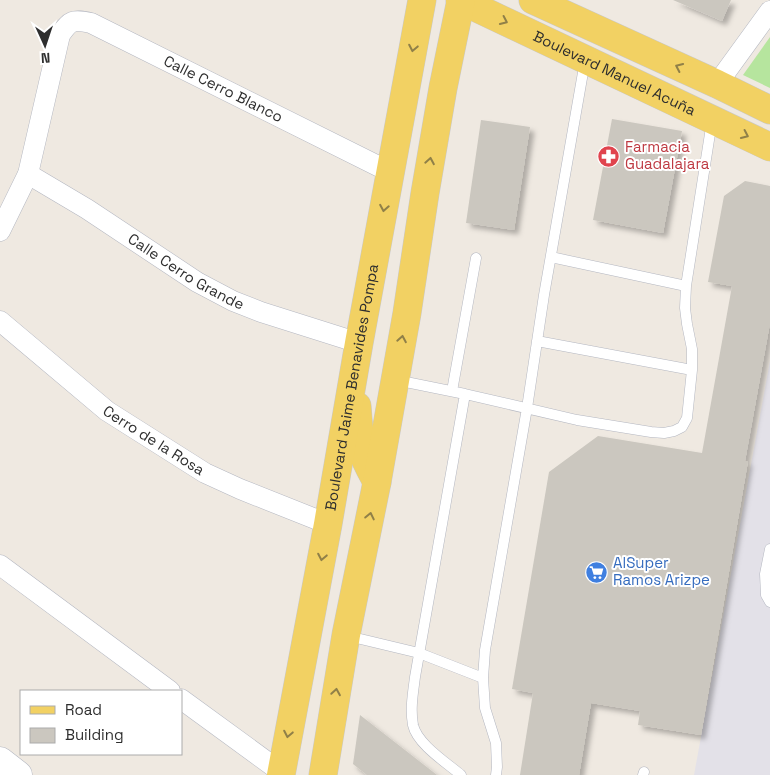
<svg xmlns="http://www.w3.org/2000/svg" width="770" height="775" font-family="'Space Grotesk',sans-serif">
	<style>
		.industrial { fill: #e3e1e8 }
		.green { fill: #b6e59e }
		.building { fill: #cbc7bf; filter: url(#shadow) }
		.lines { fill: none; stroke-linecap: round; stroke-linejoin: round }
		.lane-casing { stroke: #b4b7c1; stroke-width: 11 }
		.street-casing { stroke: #b4b7c1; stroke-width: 21 }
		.secondary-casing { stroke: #b4b7c1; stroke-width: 29 }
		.primary-casing { stroke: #c9c9c9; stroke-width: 29 }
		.lane { stroke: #fff; stroke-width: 10 }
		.street { stroke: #fff; stroke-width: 20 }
		.secondary { stroke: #fff; stroke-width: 28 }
		.primary { stroke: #f2d163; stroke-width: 28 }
		.oneway { stroke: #908048 }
		.labels { text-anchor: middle; stroke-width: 4; stroke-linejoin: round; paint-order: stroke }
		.street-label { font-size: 15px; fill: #2e2e2e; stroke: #fff }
		.health-label { font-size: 15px; fill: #be3a42; stroke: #fff; text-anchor: start }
		.shop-label { font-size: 15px; fill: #366cbe; stroke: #fff; text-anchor: start }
	</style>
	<defs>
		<filter id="shadow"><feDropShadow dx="4.5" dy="4.5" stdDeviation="2.5" flood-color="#0004"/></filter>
	</defs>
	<rect width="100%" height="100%" fill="#efe9e1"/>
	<path class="industrial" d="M770,361V775H694Z"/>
	<path class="green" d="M770,37V88L743,75Z"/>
	<path class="building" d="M673,0H731L722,21Z
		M612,119L682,131L663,233L593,220Z
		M481,120L530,127L514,230L466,223Z
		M745,181L770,186V323L745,461H748L701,735L638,725L640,711L591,703L579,775H520L533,693L512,689L549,472L598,436L702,453L732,286L708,282L724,196Z
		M360,715L437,775H367L353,764Z"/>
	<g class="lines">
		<defs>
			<path id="lane" d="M551,257L686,286
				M537,341L692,370
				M396,380L465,394L577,420L651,432L664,433L674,431L682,427L687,418L692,370V349L687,324L685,308L686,286L712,121
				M452,391L476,258
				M770,549L765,574L766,595L770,602
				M348,636L419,653L483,678
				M461,775C447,763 417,744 413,725C410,709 413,693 415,677L465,394
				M496,775L497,767L496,743L485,708L483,678L485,650L527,408L544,295L585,61
				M643,775L644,772"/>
			<g id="street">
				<path d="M717,84L770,11"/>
				<path id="s1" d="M28,174L87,209L197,282L233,301L261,312L359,343"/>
				<path id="s2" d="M0,231L28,174L60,35C70,20 73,19 91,23L390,172"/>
				<path id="s3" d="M0,321L107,411L205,473L240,489L328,524"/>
				<path d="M0,565L170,691"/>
				<path d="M181,699L281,772"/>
			</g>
			<path id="secondary" d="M0,761L18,775"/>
			<g id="primary">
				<path id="s4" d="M460,0L770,147"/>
				<path d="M533,0L717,84L770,110"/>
				<path d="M357,406C358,421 359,435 362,450C365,461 371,471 377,482"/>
				<path id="s5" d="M281,775L328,524L359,343L422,0"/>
				<path d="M323,775L346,635L377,482L407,313L425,193L443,88L461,0"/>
			</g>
		</defs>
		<use href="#lane" class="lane-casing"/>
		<use href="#street" class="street-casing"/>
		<use href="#secondary" class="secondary-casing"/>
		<use href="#primary" class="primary-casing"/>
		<use href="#lane" class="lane"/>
		<use href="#street" class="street"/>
		<use href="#secondary" class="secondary"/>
		<use href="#primary" class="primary"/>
	</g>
	<defs><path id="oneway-chevron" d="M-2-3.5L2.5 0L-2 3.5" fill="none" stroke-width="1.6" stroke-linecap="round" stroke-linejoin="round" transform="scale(1.25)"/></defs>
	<g class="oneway">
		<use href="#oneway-chevron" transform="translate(504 21) rotate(25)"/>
		<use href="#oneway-chevron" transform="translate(413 48) rotate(101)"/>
		<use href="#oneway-chevron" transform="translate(679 67) rotate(-155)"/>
		<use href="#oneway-chevron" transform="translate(745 135) rotate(25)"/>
		<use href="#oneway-chevron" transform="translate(430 161) rotate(-80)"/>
		<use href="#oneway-chevron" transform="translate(384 208) rotate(100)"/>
		<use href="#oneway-chevron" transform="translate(402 339) rotate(-80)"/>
		<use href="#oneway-chevron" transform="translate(370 516) rotate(-78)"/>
		<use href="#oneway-chevron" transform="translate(322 557) rotate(101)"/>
		<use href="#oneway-chevron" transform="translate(336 692) rotate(-81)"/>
		<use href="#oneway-chevron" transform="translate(288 734) rotate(101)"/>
	</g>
	<defs>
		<symbol id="pharmacy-disc" viewBox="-11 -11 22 22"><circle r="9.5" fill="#e0444e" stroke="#fff"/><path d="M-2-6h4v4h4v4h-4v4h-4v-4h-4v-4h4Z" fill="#fff"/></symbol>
		<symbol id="supermarket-disc" viewBox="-11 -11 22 22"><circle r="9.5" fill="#3f7fe0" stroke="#fff"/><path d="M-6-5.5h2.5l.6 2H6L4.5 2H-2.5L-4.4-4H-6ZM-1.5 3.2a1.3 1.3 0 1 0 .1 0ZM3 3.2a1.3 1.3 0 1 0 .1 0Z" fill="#fff"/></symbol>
	</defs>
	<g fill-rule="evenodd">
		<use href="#pharmacy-disc" x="596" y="144" width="25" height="25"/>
		<use href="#supermarket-disc" x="584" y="560" width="25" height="25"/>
	</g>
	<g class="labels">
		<g class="street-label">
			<text dy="5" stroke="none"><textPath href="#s4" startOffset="171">Boulevard Manuel Acuña</textPath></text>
			<text dy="5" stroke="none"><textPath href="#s2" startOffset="391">Calle Cerro Blanco</textPath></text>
			<text dy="5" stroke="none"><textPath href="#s1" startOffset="186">Calle Cerro Grande</textPath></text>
			<text dy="5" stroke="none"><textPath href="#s5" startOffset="394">Boulevard Jaime Benavides Pompa</textPath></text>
			<text dy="5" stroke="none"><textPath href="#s3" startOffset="195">Cerro de la Rosa</textPath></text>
		</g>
		<g class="health-label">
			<text x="625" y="152">Farmacia<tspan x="625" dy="17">Guadalajara</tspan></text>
		</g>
		<g class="shop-label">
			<text x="613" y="568">AlSuper<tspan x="613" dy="17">Ramos Arizpe</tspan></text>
		</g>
	</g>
	<rect x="20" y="690" width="162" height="65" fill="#ffffff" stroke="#ababab"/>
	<rect x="30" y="706" width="25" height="8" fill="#f2d163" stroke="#ababab"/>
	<text x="65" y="715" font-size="15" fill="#2e2e2e">Road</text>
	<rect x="30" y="728" width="25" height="15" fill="#cbc7bf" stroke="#ababab"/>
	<text x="65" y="740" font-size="15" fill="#2e2e2e">Building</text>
	<g transform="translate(45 45) rotate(177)" stroke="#ffffff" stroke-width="4" paint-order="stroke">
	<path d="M0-4L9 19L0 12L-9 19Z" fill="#2e2e2e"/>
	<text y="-8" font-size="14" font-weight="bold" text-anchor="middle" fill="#2e2e2e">N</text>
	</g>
</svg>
